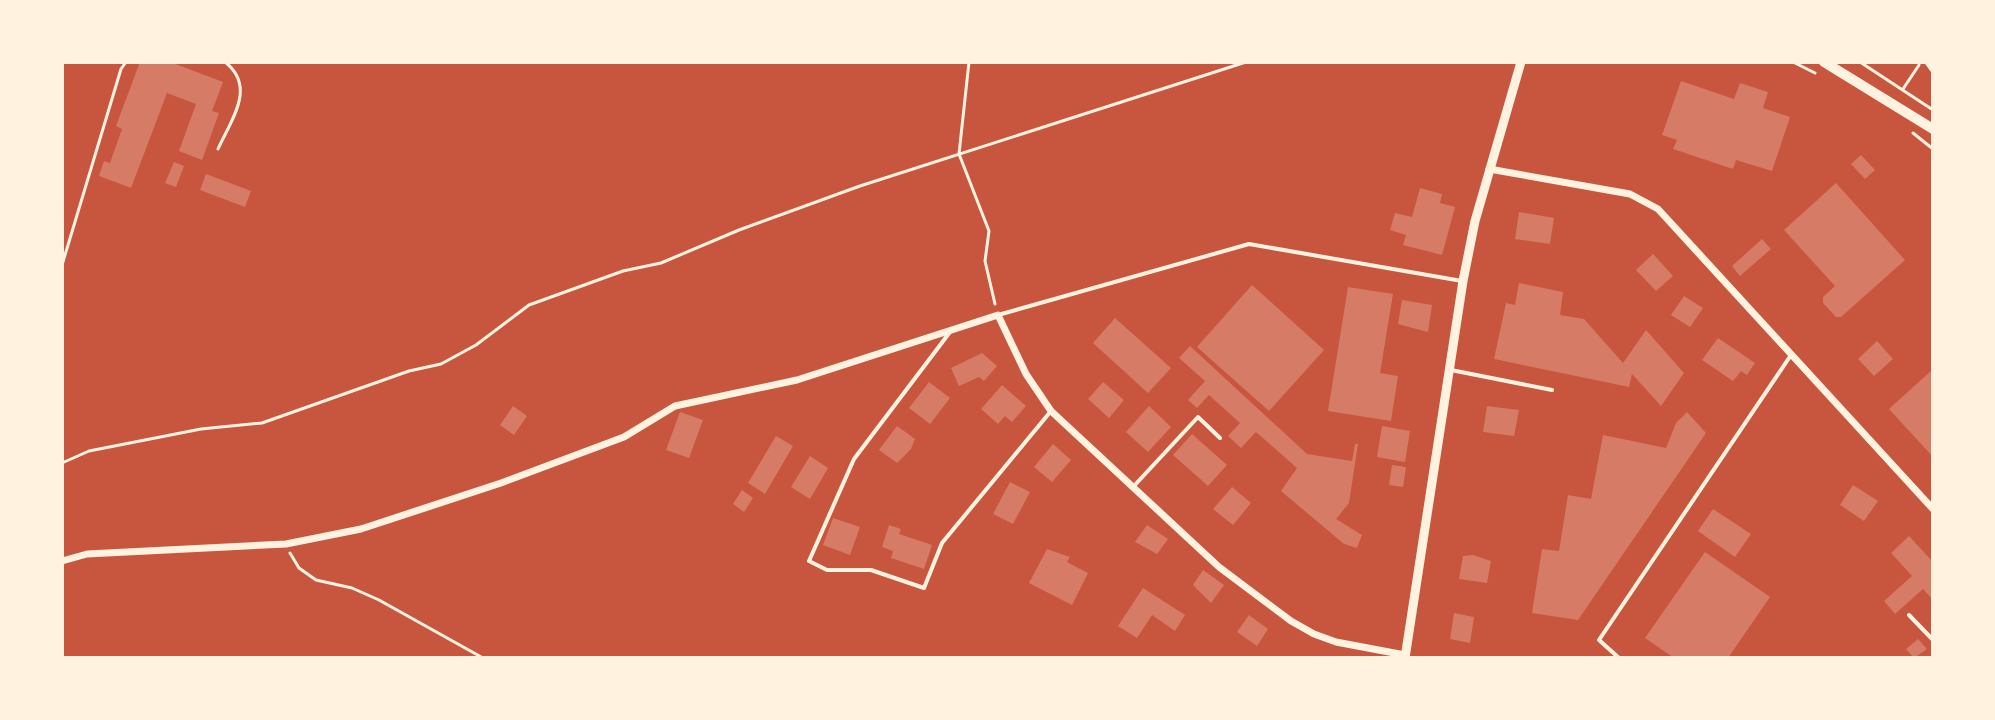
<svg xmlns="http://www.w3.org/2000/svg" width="1995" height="720" font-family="'IBM Plex Sans',sans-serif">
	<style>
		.building { fill: #d67c66 }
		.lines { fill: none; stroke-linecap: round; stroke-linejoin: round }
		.path { stroke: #fff3e0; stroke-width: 3 }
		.service { stroke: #fff3e0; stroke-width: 4 }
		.minor { stroke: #fff3e0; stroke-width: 7 }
		.tertiary { stroke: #fff3e0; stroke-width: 9 }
		.secondary { stroke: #fff3e0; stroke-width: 10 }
	</style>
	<rect width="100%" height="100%" fill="#c8553d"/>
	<path class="building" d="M140,62H170L223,82L212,111L219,113L202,160L179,151L196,104L167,93L131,188L99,176L104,161L110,163L122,129L116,126Z
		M1681,81L1734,99L1740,83L1768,92L1763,108L1790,117L1772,171L1736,160L1733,169L1673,149L1677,140L1662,135Z
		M1861,155L1875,170L1865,179L1851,164Z
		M174,162L184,166L176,187L165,183Z
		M206,174L251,191L245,207L200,190Z
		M1836,183L1905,260L1841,317H1836L1823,303V297L1835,286L1784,230Z
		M1420,188L1442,194L1440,203L1455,207L1442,255L1403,245L1406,235L1390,230L1395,213L1412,217Z
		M1519,212L1554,218L1550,244L1515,239Z
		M1762,239L1771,249L1740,276L1732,266Z
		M1653,254L1673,276L1656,291L1636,270Z
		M1519,283L1563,292L1560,315L1584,319L1623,363L1646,330L1684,373L1661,406L1632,374L1629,387L1494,359L1506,303L1515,305Z
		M1252,285L1324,350L1269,411L1197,347Z
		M1348,287L1393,294L1380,373L1398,376L1391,421L1328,411Z
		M1684,296L1703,308L1690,327L1671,315Z
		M1402,300L1432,305L1428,332L1398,324Z
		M1115,318L1171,368L1148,393L1093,343Z
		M1718,338L1755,363L1747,375L1741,371L1733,381L1702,360Z
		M1877,341L1893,359L1874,376L1858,359Z
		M1190,346L1307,454L1352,461L1355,444H1358L1349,503L1336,519L1362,535L1357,548L1344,544L1281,491L1297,468L1256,432L1241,448L1228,436L1240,423L1209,395L1197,408L1188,400L1205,381L1179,358Z
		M982,353L997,366L984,381L979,377L959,386L951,368Z
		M1933,369V457L1889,409Z
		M929,382L950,398L930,424L909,408Z
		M1103,382L1124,400L1109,418L1088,399Z
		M1002,385L1026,406L1012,422L1005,416L998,424L981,409Z
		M513,406L527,416L514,435L500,425Z
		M1149,406L1171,427L1148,452L1126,432Z
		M1487,406L1519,410L1514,436L1483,432Z
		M680,412L703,420L689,458L666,450Z
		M1687,412L1706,433L1578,620L1532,613L1542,549L1559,551L1568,495L1591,499L1603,435L1666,448L1676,423Z
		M897,426L915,439L911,449L897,463L879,450Z
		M1382,426L1410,431L1405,462L1377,457Z
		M1192,434L1227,465L1208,486L1173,455Z
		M776,436L793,446L765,494L748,483Z
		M1053,444L1071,460L1052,482L1034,467Z
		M810,456L828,468L810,499L791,487Z
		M1392,465L1406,467L1403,487L1389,485Z
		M1010,482L1030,492L1013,524L993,514Z
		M1853,485L1878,501L1864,521L1840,505Z
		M1232,487L1251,503L1233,525L1213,509Z
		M742,490L753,498L744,512L733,504Z
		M1713,509L1751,534L1735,557L1698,531Z
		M833,518L860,527L850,555L823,545Z
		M889,525L901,529L899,534L932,545L924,569L891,558L893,551L882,547Z
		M1147,525L1168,539L1157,554L1135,542Z
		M1909,536L1933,562V600L1923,589L1895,614L1884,601L1912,576L1891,553Z
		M1047,549L1070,557L1067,562L1088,573L1072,605L1029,583Z
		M1705,552L1770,597L1728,658H1674L1645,638Z
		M1473,555L1491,561L1487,583L1459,579L1463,556Z
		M1203,570L1224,585L1211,603L1193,585Z
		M1143,588L1185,615L1175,631L1152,615L1137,638L1118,626Z
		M1454,613L1474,617L1470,643L1450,639Z
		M1249,615L1268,629L1257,646L1237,632Z
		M1918,639L1927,649L1914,658L1906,649Z"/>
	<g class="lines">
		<path class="path" d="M969,62L959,154L989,231L985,261L995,304
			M1793,62L1815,73
			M1860,62L1933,110
			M1903,89L1919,65
			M1913,133L1933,149
			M218,149C231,120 257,87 225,62
			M62,265L121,69L126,62
			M62,463L89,451L201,429L262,423L409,371L441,364L476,345L529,305L623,271L661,263L739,230L860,186L1246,62
			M290,553L299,568L316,580L352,588L379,600L483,658"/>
		<path class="service" d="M998,315L1249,244L1462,281
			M950,332L854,459L809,561L827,570H871L924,588L942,543L1051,411
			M1451,370L1552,390
			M1133,487L1198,417L1220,438
			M1909,615L1933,640
			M1619,658L1599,640L1791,355"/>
		<path class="minor" d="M1928,62L1933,69
			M1489,169L1630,194L1658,209L1933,509
			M62,561L87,554L286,544L361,529L501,483L624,437L675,406L797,380L998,315L1026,374L1051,411L1219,567L1291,621L1314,634L1336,642L1405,655"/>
		<path class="tertiary" d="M1405,658L1463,281L1475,221L1521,62"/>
		<path class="secondary" d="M1824,62L1933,129"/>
	</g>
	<rect width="1995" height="720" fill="none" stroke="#fff3e0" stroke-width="128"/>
</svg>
